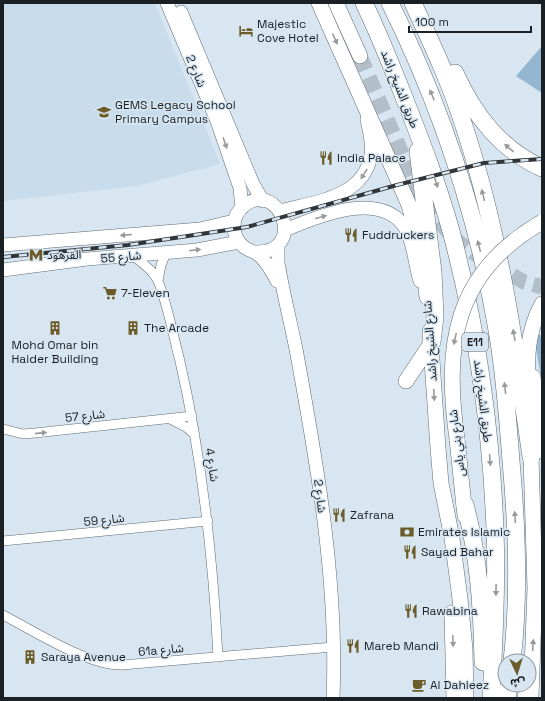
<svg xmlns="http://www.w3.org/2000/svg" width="545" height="701" font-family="'Space Grotesk','Noto Sans Arabic',sans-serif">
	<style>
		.built { fill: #c8dcec }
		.green { fill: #94b6d1 }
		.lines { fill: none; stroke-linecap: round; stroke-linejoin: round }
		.primary-tunnel { stroke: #b2bec8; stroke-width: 15; stroke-dasharray: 15 8; stroke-linecap: butt }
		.street-casing { stroke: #606c75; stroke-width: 10 }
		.secondary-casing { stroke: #606c75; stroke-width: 14 }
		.primary-casing { stroke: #606c75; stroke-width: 16 }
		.highway-casing { stroke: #606c75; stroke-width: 18 }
		.street { stroke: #fff; stroke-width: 9 }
		.secondary { stroke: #fff; stroke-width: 13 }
		.primary { stroke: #fff; stroke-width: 15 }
		.highway { stroke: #fff; stroke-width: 17 }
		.rail-casing { stroke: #2f3539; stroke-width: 4 }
		.rail { stroke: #d8e6f1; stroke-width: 2.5; stroke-dasharray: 8; stroke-linecap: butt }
		.primary-bridge-casing { stroke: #606c75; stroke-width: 16; stroke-linecap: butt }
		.primary-bridge { stroke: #fff; stroke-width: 15 }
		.oneway { fill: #989b9c }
		.labels { text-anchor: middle; stroke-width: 3; stroke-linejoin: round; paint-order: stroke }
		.shield { fill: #d8e6f1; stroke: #545b62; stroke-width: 1 }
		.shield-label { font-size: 11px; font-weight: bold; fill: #1b2024 }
		.poi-label { font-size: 12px; fill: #1b2024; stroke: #d8e6f1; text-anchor: start }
		.street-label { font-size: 12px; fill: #1b2024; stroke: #d8e6f1 }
	</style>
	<rect width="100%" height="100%" fill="#d8e6f1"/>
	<path class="built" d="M3,3H155L220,164L136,186L3,201Z"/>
	<path class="green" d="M542,46V93L516,76Z
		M538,333L542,337V384L536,348Z"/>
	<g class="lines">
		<path class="primary-tunnel" d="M360,56L422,200L453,238L475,254L524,282L542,287"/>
		<defs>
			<path id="street" d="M133,256C142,262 153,270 158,281C167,302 173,335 179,357C202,456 213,556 218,657
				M158,281L161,265L166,253
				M172,420L186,427L195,435
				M3,429L23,434L35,433L192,416
				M3,541L208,521
				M3,615C34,631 88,666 122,665L333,647"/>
			<path id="secondary" d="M167,3L217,121L240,188L242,208
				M181,12L253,184L263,201
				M280,211C314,202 364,198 371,155C373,143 369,130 367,119
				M285,230C318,216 384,188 407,231C414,246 415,265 420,281
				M3,245L200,229L234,221
				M278,245V263C283,292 290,320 296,349C317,463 338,582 333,698
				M255,252C308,254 280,179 245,205C231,215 230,236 244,247C249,251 255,251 260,256C267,263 272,271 277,281
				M3,270L87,259L197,250L239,242"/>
			<path id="primary" d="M319,3L409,205L422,254L427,297
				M336,3L360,56
				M430,331L438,448L441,483L452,538L460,599L465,649L466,698
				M533,377L542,451
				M406,381L432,342
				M529,390C526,359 527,332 542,304
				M457,439L465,516
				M452,613L454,698
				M531,697L535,588L531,457L533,446"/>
			<path id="highway" d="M364,3C378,32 390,62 402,92C420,138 438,184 451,231C477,328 491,429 495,529C497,586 494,642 491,698
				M390,3C443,110 480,224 499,342C505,381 508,421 511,461C517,527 520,594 512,661
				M413,3C431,42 449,80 462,120C499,229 515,344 531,457
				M455,73C474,115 500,149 542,168
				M418,151L433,272L435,317L432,342
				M465,505C479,556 482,609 483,662
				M507,698L509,685
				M526,698L529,685"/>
		</defs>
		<use href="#street" class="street-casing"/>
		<use href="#secondary" class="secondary-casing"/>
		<use href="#primary" class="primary-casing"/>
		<use href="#highway" class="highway-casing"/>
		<use href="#street" class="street"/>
		<use href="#secondary" class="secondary"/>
		<use href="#primary" class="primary"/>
		<use href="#highway" class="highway"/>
		<defs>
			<path id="rail" d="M3,257L128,245L247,227L397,185L484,163L542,159"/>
		</defs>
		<use href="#rail" class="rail-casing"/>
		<use href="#rail" class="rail"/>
		<defs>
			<path id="primary-bridge" d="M457,439C444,346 453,273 542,222"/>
		</defs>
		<use href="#primary-bridge" class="primary-bridge-casing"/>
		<use href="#primary-bridge" class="primary-bridge"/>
	</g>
	<defs><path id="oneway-solid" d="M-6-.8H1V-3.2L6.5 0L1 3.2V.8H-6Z"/></defs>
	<g class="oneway">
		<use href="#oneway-solid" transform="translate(335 39) rotate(66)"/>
		<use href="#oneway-solid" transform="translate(432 95) rotate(-112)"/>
		<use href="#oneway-solid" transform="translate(225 143) rotate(71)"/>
		<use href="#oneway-solid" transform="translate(509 148) rotate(-140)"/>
		<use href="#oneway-solid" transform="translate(364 174) rotate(122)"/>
		<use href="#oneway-solid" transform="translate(436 182) rotate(71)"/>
		<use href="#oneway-solid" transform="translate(483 195) rotate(-104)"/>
		<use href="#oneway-solid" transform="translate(321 217) rotate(-16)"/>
		<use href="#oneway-solid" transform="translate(126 235) rotate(175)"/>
		<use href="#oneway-solid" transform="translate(479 246) rotate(-104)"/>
		<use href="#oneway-solid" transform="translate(195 250) rotate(-7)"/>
		<use href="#oneway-solid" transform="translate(514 335) rotate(-100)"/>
		<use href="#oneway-solid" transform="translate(455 339) rotate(102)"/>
		<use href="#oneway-solid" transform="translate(505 388) rotate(-96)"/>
		<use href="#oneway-solid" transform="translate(434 395) rotate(87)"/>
		<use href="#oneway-solid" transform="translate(41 433) rotate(-6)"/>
		<use href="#oneway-solid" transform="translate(490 460) rotate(85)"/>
		<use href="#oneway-solid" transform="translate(515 517) rotate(-93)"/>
		<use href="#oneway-solid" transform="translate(496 590) rotate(91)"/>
		<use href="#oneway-solid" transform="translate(453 641) rotate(87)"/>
		<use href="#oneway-solid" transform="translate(533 645) rotate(-87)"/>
	</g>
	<defs>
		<symbol id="hotel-bare" viewBox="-9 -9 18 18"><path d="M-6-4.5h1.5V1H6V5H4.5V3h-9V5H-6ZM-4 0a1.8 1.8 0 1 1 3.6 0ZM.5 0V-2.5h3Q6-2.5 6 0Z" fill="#6c5c2a" stroke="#d8e6f1" stroke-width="2.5" paint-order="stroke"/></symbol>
		<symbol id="university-bare" viewBox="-9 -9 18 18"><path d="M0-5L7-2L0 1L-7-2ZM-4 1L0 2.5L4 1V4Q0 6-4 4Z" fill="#6c5c2a" stroke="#d8e6f1" stroke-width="2.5" paint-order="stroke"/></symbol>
		<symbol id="restaurant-bare" viewBox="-9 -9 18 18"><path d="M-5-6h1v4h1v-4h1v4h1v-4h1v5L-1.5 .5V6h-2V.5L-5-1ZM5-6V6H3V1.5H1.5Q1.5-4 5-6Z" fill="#6c5c2a" stroke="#d8e6f1" stroke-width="2.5" paint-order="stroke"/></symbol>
		<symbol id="metro-bare" viewBox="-9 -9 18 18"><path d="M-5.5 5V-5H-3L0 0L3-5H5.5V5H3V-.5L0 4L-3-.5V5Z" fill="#6c5c2a" stroke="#d8e6f1" stroke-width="2.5" paint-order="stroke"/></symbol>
		<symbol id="supermarket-bare" viewBox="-9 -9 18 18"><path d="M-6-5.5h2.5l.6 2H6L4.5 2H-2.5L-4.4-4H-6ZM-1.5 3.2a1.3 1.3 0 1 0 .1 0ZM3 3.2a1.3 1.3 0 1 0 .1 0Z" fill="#6c5c2a" stroke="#d8e6f1" stroke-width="2.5" paint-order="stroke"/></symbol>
		<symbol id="building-bare" viewBox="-9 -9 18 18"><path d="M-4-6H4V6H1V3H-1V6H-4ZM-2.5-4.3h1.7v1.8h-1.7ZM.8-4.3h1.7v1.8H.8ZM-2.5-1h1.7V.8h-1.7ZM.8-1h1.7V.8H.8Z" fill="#6c5c2a" stroke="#d8e6f1" stroke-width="2.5" paint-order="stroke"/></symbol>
		<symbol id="bank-bare" viewBox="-9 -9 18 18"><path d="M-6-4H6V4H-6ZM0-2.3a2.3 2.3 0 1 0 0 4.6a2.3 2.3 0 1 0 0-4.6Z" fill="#6c5c2a" stroke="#d8e6f1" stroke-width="2.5" paint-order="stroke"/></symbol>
		<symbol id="cafe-bare" viewBox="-9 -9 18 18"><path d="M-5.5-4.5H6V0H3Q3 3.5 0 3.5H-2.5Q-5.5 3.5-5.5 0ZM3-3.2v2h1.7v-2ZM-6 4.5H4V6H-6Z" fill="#6c5c2a" stroke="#d8e6f1" stroke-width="2.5" paint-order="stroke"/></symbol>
	</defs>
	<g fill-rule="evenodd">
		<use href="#hotel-bare" x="236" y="21" width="20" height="20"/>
		<use href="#university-bare" x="94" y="102" width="20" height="20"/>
		<use href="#restaurant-bare" x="316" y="148" width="20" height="20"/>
		<use href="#restaurant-bare" x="341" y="225" width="20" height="20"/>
		<use href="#metro-bare" x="26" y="245" width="20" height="20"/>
		<use href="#supermarket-bare" x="100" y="283" width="20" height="20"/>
		<use href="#building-bare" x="45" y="318" width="20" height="20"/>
		<use href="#building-bare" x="123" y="318" width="20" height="20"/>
		<use href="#restaurant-bare" x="329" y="505" width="20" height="20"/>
		<use href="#bank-bare" x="397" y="522" width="20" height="20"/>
		<use href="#restaurant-bare" x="400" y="542" width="20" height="20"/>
		<use href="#restaurant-bare" x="401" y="601" width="20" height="20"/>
		<use href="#restaurant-bare" x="343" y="636" width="20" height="20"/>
		<use href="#building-bare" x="20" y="647" width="20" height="20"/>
		<use href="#cafe-bare" x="409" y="675" width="20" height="20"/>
	</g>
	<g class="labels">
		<rect class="shield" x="462" y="333" width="26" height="18" rx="3"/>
		<g class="shield-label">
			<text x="475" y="346">E11</text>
		</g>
		<g class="poi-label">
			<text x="257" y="28">Majestic<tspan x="257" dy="14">Cove Hotel</tspan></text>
			<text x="115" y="109">GEMS Legacy School<tspan x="115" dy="14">Primary Campus</tspan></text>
			<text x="337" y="162">India Palace</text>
			<text x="362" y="239">Fuddruckers</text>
			<text x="47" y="259">القرهود</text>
			<text x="121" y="297">7-Eleven</text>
			<text x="144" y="332">The Arcade</text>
			<text x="55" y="349" text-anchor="middle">Mohd Omar bin<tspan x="55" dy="14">Haider Building</tspan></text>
			<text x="350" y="519">Zafrana</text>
			<text x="418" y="536">Emirates Islamic</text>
			<text x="421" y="556">Sayad Bahar</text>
			<text x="422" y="615">Rawabina</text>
			<text x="364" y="650">Mareb Mandi</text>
			<text x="41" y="661">Saraya Avenue</text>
			<text x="430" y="689">Al Dahleez</text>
		</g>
		<g class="street-label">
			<text transform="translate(196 71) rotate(67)" y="4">شارع 2</text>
			<text transform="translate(400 89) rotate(68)" y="4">طريق الشيخ راشد</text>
			<text transform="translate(121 257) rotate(-5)" y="4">شارع 55</text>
			<text transform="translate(430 341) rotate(-94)" y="4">شارع الشيخ راشد</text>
			<text transform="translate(483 401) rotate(83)" y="4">طريق الشيخ راشد</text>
			<text transform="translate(85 416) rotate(-6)" y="4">شارع 57</text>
			<text transform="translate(457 443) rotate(-97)" y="4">شارع بني ياس</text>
			<text transform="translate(212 465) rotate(81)" y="4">شارع 4</text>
			<text transform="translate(320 496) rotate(83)" y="4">شارع 2</text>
			<text transform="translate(104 520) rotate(-6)" y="4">شارع 59</text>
			<text transform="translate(161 650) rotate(-5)" y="4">61a شارع</text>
		</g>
	</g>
	<rect width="545" height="701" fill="none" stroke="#1b2024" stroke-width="8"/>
	<g transform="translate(517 673) rotate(176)"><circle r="19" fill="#d8e6f1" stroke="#8c979f"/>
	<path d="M0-3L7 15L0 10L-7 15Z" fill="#6c5c2a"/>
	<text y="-6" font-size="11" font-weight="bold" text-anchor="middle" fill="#1b2024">ش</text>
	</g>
	<path d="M409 26v6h122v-6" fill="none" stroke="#1b2024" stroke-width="2"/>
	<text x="415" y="26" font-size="12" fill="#1b2024" stroke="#d8e6f1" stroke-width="3" paint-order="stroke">100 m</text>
</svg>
